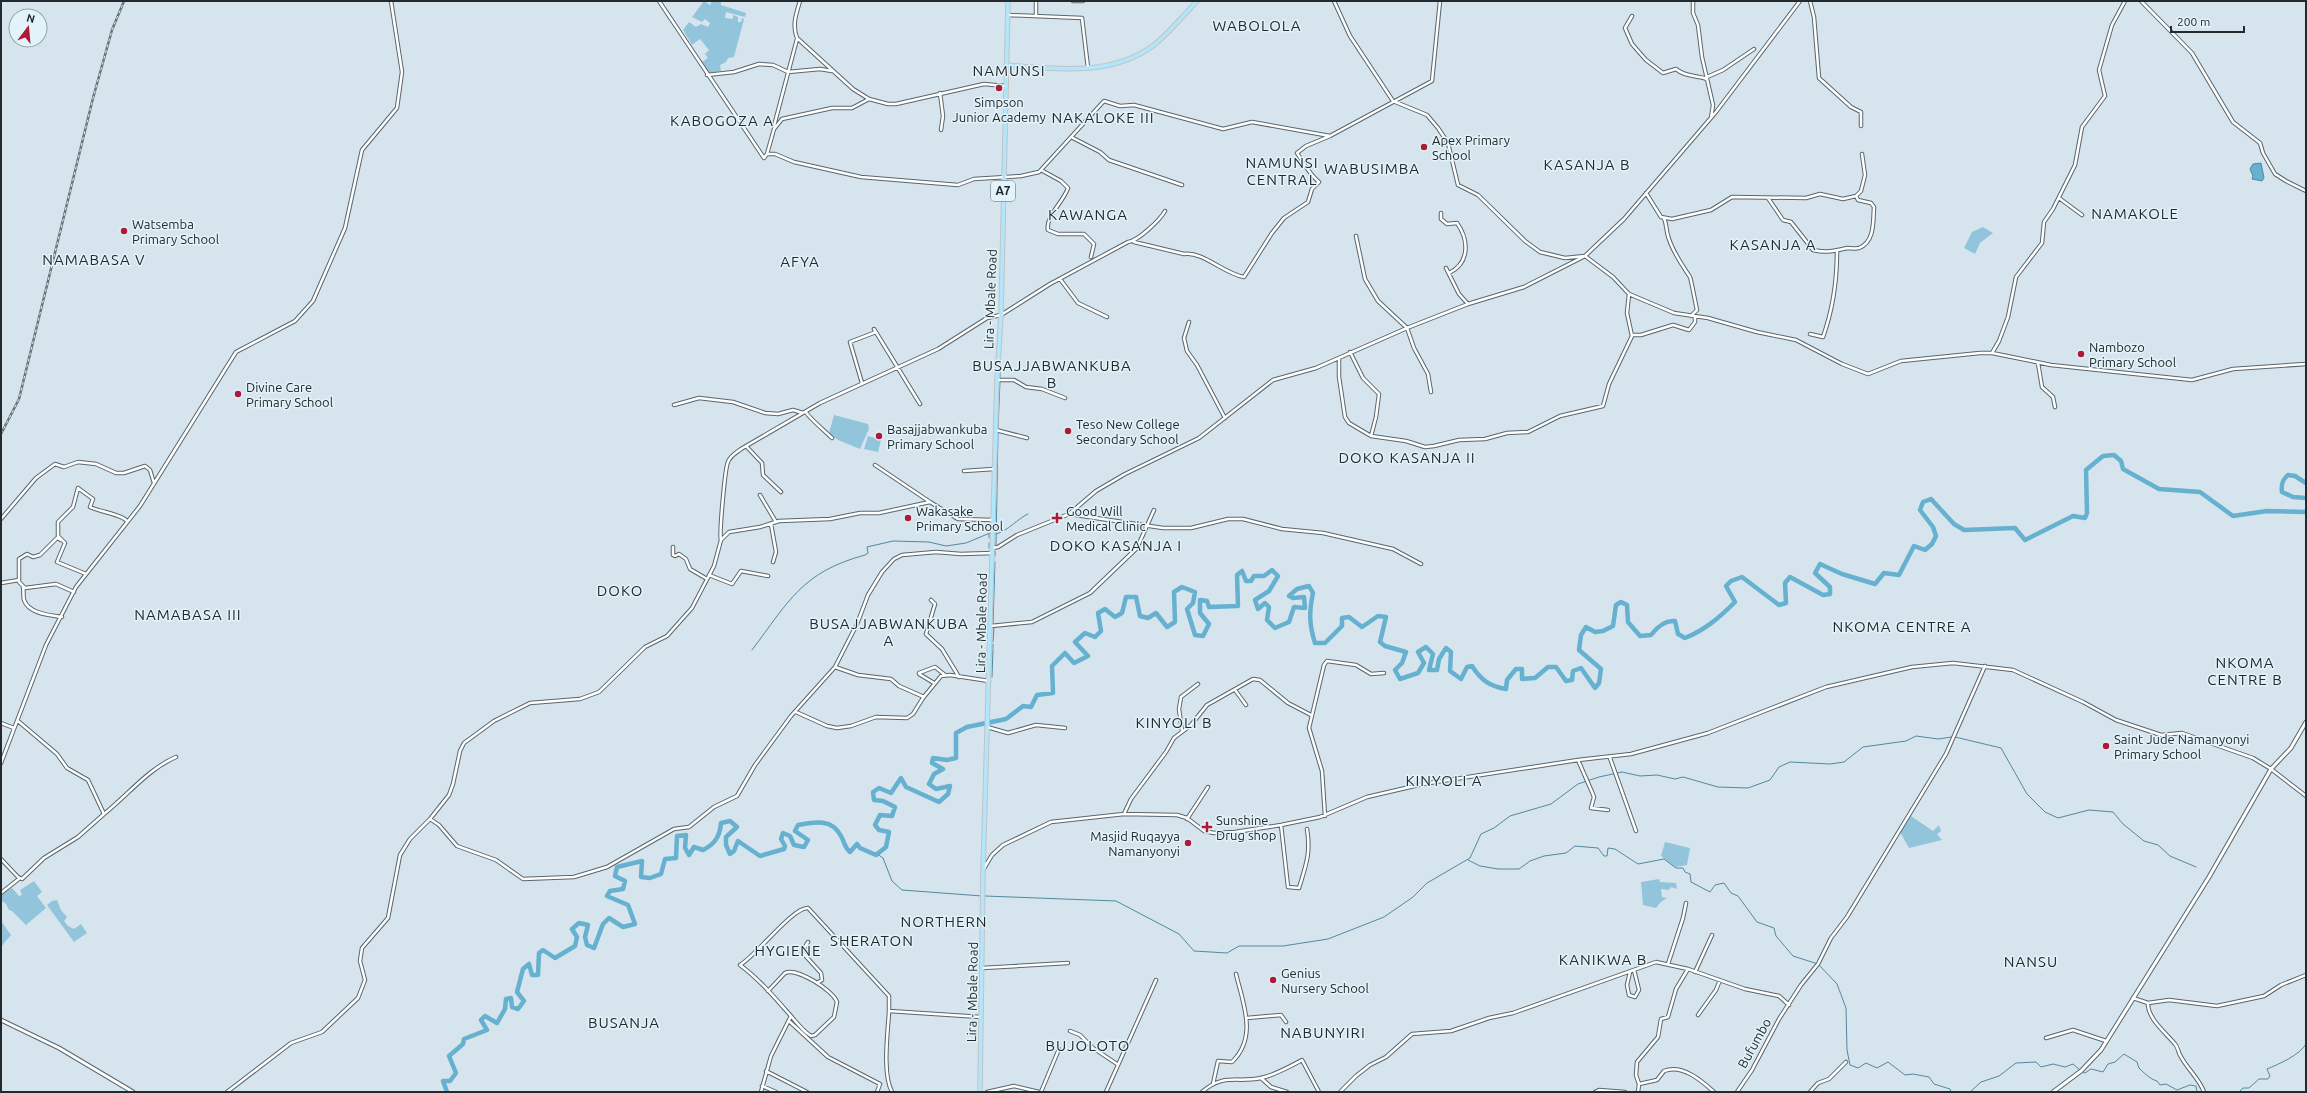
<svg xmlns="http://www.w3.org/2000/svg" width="2307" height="1093" font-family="Ubuntu,sans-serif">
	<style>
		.green { fill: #92c5dc }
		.water { fill: #66b0d0; stroke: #52889f }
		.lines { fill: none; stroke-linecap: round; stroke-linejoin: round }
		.stream { stroke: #52889f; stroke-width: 1 }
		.river { stroke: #66b0d0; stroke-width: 4.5 }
		.minor-casing { stroke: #58666c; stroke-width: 4.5 }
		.tertiary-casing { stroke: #58666c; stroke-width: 5 }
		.primary-casing { stroke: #c2c3c4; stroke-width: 5.5 }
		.minor { stroke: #fff; stroke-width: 2.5 }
		.tertiary { stroke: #fff; stroke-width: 3 }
		.primary { stroke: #b2e6fd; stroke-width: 3.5 }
		.rail-casing { stroke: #697277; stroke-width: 2.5 }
		.rail { stroke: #e3f3fa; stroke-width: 1; stroke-dasharray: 3; stroke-linecap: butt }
		.poi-dot { fill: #ad1937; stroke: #e3f3fa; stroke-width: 1.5 }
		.labels { text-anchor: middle; stroke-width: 3; stroke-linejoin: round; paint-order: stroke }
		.shield { fill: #e3f3fa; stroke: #5d666a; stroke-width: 1 }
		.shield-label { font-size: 12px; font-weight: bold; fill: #242a2c }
		.poi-label { font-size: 13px; fill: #242a2c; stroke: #e3f3fa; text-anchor: start }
		.street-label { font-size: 13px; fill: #242a2c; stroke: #e3f3fa }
		.quarter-label { font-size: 15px; letter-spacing: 1px; fill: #242a2c; stroke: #e3f3fa }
	</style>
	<rect width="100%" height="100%" fill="#d6e5ed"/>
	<path class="green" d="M704,1L710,5L712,1H721V5L746,13L745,17L726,12L725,18L733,19V15L738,17V22H741L742,18L744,19L734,57L728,58L726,62L720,65L721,71L708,73L702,62L708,58L705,54L709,50L700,39L692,45L683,30L689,22L696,27L701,24L708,27L710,23L705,19L702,22L692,17Z
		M1983,227L1993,233L1980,243L1975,254L1964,248L1972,232Z
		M834,415L868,424L869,429L860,449L838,440L829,433Z
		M868,436L881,440L878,452L864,449Z
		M1911,816L1933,831L1939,825L1941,831L1937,834L1942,840L1909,848L1900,832Z
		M1665,842L1690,848L1687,865L1675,867L1661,856Z
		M1659,879L1660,882L1676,883L1677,889L1671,887L1669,890L1661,889L1662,897L1667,898L1661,902L1656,908L1643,905L1641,882Z
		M34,881L42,892L37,896L46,908L26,925L12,911L9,910L6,904L1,900V894L12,888L19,896L22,895L20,890Z
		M57,900L61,910L67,917L64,921L68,926L74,929L81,924L87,933L74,942L47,905L52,901Z
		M1,921L11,935L1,947Z"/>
	<path class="water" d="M2261,163L2264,178L2262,181L2252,179L2253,176L2250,169L2253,164Z"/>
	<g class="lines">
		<path class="stream" d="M1000,377V361
			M998,428L1000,382
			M989,534V538
			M996,534C1008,531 1017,519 1028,514
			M996,546L998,433
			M989,548V543
			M995,556V551
			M989,605V599
			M993,625L995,562
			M993,642L994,628
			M993,648V644
			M752,650C789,601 802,572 865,555L868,553L867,547L893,541L929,542L946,546L966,543L990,533
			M992,677L993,649
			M1955,737L2001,748L2027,794L2045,812L2058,818L2089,810L2113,812L2123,824L2144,841L2158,845L2170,856L2196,867
			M877,854L883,858L892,881L902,890L982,896
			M1468,860L1480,866L1498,869H1519L1530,861L1544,856L1566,853L1575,846L1598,848L1604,856H1607L1608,848L1615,849L1638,864L1664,859L1676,868H1683L1685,872L1690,874L1691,882L1710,892L1715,885L1724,883L1731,893L1738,896L1757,922L1774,928L1776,936L1793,956L1818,964L1837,984L1846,1008L1847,1050L1850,1065L1858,1068L1866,1063L1877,1068L1888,1062L1905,1075L1913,1074L1929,1077L1934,1084L1950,1089L1951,1092
			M985,896L1116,901L1179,934L1194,951L1227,953L1239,946H1283L1328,939L1384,917L1413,897L1427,883L1470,858L1481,834L1494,828L1510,816L1551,804L1578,784L1599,777L1622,772L1640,776L1657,775L1675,779L1683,777L1718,787L1748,788L1770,780L1779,767L1790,762L1830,764L1844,762L1863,747L1906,741L1916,736L1938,739L1952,737
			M2083,1072L2085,1073L2091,1069L2103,1072L2108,1064L2115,1062L2124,1054L2137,1062L2139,1068C2144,1073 2150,1079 2157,1081L2160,1085L2166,1084L2177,1090L2190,1085L2196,1086L2197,1092
			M1970,1092L1981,1082L1999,1076L2016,1063L2036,1062L2041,1067L2053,1064L2065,1067L2073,1064L2080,1070
			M2231,1092H2232
			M2239,1092L2243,1088H2249L2259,1079H2268L2270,1076L2267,1069C2279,1064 2300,1055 2306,1044"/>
		<path class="river" d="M2306,483L2295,476L2288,475C2282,480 2281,485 2282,492L2293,497L2306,498
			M447,1092L443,1081H450L456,1073L449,1056L463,1044L464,1039L487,1030L481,1020L485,1016L497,1023L505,1009L506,999L511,998L512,1007L518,1009L524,1001L517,992L523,969L529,964L532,975H538L539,953L543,950L555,958L575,946L577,937L572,929L579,923L588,925L585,937L587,945L594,948L603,924L609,918L623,927L635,924L628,905L607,896L610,891L623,889L625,881L615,876L617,867L642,861L641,877L650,878L661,874L665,859L676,858L677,836L686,835L685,848L689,855L694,847L703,850C715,844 720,836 721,823L730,821L737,827L726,837V845L730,854L734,851L738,841L760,856L784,849L785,846L781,839L783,833L790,836L794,845L804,847L808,840L795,831L798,825C814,822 832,818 841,836C845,843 844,847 850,852L857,844L860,848L876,855L886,847L889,832L879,830L875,825L880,815L892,816L895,807L883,801L874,800L873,792L879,788L891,793L901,778L906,787L939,802L948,794L950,786L936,789L929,784L934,774L943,769L932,763L933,758L947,760L956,758V733L967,727L1006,719L1023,706L1031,707L1037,695L1053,693L1052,666L1065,653L1074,663L1088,656L1075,642L1085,633L1095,637L1101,631L1098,613L1105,609L1115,617L1122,613L1126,597H1136L1140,616L1148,618L1156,613L1167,627L1175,622L1174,592L1182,587L1195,592L1193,603L1187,609L1195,635L1203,636L1209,624L1200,613V600L1207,601L1209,607L1238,606L1237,575L1242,571L1246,581H1251L1254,576H1264L1272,570L1278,576L1269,591L1255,600L1258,609L1265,603L1269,607L1267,620L1275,628L1289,622L1294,607L1305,608L1304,597L1293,598L1289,596L1297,589L1309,586L1313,593C1309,612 1309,624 1315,643H1325L1342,626V618L1349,617L1362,627L1378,616L1386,617L1380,642L1385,646L1406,652L1402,663L1395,670L1400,679L1418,673L1424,663L1418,652L1426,647L1433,654L1429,670H1437L1439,659L1446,648L1451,652L1450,671L1461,679L1467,667L1472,666C1481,680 1489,686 1506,689L1507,680L1516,669H1522V679L1535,678L1548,667H1556L1566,681L1572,680L1573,671L1581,668L1595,688L1599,683L1601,669L1579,650L1581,635L1586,627L1595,632L1603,631L1613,626L1616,605L1621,602L1627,605L1628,622L1640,636L1651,635C1657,627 1665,620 1675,621L1678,634L1685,638C1705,630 1720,617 1735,602L1726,586L1731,581L1742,577L1779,605L1786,603L1785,583L1790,577L1823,595L1830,594V587L1815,573L1820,564L1842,574L1875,584L1884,573L1899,575L1914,546L1925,550L1932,544L1936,536L1933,527L1920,510L1923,502L1931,499L1954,524L1964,530L2015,528L2025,540L2073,516L2085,518L2087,513L2086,470L2103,456L2114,455L2121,461L2123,469L2159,489L2200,492L2233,516L2267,511L2306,512"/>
		<defs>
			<path id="minor" d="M659,1L764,158L767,154H775L794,162L861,177L958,185L974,179L1021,176L1039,172L1104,101L1120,106L1134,105L1223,129L1252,122L1330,136L1432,81L1440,1
				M800,1C796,14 792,25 797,38L853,89L869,99L888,104H896L984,84L1005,86
				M1073,1H1083
				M1334,1L1350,36L1393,101L1427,115L1438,128L1448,143L1458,185L1478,195L1525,241L1540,252L1565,258L1585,256L1613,277L1629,294L1674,313L1708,318L1757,332L1796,340L1842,364L1868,374L1901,361L1980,353H1992L2051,365L2192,380L2233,369L2306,364
				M1693,1V13L1698,25L1702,57L1713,105L1711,118
				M1810,1L1814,17L1819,78L1851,107L1861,112V126
				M2141,1L2192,53L2233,122L2260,143L2263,153L2275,174L2286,181L2306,191
				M1008,15L1082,18L1088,68
				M1036,16V1
				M1632,16L1625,28L1632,44L1646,60L1663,73L1676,69C1685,77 1696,75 1707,79
				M707,75L734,72L759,64L773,65L788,72L820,69L832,71
				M1707,77L1723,70L1754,49
				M940,93L943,116L941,130
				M774,126L797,39
				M1071,137L1100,152L1109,160L1182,185
				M767,154L774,129L782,119L832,108H852L869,99
				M1041,170L1061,181L1068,188C1064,201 1045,217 1048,230L1058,234H1084L1094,244L1091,257
				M1646,193L1661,217L1672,219L1711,210L1732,197L1806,198L1820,194L1843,199L1856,196L1861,191L1865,175L1862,154
				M1768,198L1783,220L1791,222L1813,250C1826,253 1834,251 1847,248C1851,248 1855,249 1859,248C1875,242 1873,221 1874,207L1871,203L1858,200L1856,196
				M2059,198L2082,215
				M1441,213V219L1447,224L1457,223C1469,240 1470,263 1449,273
				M1664,218C1667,225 1666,232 1669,239C1673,252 1682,265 1690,277C1691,279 1696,306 1697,310L1691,316
				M1356,236L1365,279L1378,301L1407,328L1414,348L1428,374L1431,392
				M1134,242L1184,254C1203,251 1224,274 1244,277L1272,233L1284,218L1308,202L1312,189L1319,182C1309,174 1304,163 1297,153L1306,146L1330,136
				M1446,268L1459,294L1468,304
				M1060,279L1078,303L1107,317
				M1189,322L1184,338L1187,351L1197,365L1225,418
				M874,329L920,404
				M1810,334L1823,337C1833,309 1837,281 1837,251
				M1632,335H1641L1673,325L1689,330L1695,322V317
				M1350,352L1363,378L1379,394L1376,417L1371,436L1406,441L1425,447L1434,446L1459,440L1485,439L1507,433L1528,432L1560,416L1603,406L1609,384L1632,336L1627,313L1629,294
				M1992,353L1999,341L2008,317L2016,277L2042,243L2044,222L2053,209L2075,165L2082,127L2105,96L2099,70L2112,25L2125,1
				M1339,359V377L1345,417L1349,423L1371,436
				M2038,363L2042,387L2053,397L2055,407
				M997,380H1014L1026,387L1042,389L1065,398
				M862,383L850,342L876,332
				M674,405L699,398L733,402L765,413L778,414L793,410L803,413
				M806,412C808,417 826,432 832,438
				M996,430L1027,438
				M746,446L762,463L763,475L781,492
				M875,465L930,502
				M964,471L994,469
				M760,495L776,522
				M1069,514L1163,528H1191L1228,519H1243L1282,529L1323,533L1393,549L1421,564
				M1,519L36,478L55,464L64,467L78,462L96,464L116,473H124L145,466L150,470L154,483
				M771,524L776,552L773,562
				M61,540L57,538L40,555L33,557L27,554L19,559V582L25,588L56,584L74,592
				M721,540C719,535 725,468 728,462C730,456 736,453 741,449L820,403L938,349L987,318L1001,315L1050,284L1128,242C1138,241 1160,220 1165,211
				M673,547V555L675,556L679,554L686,559L690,569L707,579
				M993,548L998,547L1017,535L1069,514L1096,491L1125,474L1199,438L1273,380L1316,368L1407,328L1468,304L1524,287L1585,256L1624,219L1716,112L1800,1
				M86,574L57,562L65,543L58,536V522L73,507L78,488L93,499L90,507C100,512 121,514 127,521
				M709,575L732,584L741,571L768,576
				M1,583L19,580
				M23,587C24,592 23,596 24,600C29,614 50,615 62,617
				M931,600L935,604L926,634L942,649L959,677
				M991,626L1032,622L1090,593L1137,548L1154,510
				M835,667L858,675L891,679L899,686L924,697
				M934,683L919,674V673L935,667L945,675
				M1235,690L1246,705
				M796,712L827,726L837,728L851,726L876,717L907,718L913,714L923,698L941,676L950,675L989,681
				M1,723L14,728
				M987,727L1008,733L1036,725L1065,728
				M1182,731L1179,709L1181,697L1198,684
				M1610,758L1636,831
				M1578,760L1592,792L1594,797L1591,808L1608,810
				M1,763L46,645L76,587L140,506L236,352L295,321L313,301L345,228L362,150L397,108L402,72L391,1
				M104,814C128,795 148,769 176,757
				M1124,814L1131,799L1166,752L1174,738L1191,725L1207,705L1253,679L1260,680L1288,703L1311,715
				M1325,816L1322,771L1309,728L1324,665L1327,661L1356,665L1371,674L1384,673
				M430,819L439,825L457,846L496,860L523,879L574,877L607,867L674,829L689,827L714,807L737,796L755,765L791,716L835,667L857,624L868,595L882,572L894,559L902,555L936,552L961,554L993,553
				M1187,819L1208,787
				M1281,825L1288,887L1299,888C1306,865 1311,853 1307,829
				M1,859L18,877L22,879L44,858L78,837L104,814L88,780L67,768L57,754L18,721
				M983,870L992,855L1003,845L1051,822L1124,814L1177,815L1187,818L1204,831L1214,833L1235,832L1281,825L1320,817L1367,797L1423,784L1578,760L1631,754L1708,733L1826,687L1912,667L1953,663L2013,670L2083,702L2116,720L2161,735L2182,733L2253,758L2271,769L2306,796
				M1,893L20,878
				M808,942L802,952L821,973L822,980L817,983
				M1668,964L1683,918L1686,903
				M982,968L1068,963
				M1630,972L1627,985L1629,995L1635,997L1639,990L1634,970
				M1695,972L1712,935
				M768,991L785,973C796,967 833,990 837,1002L834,1017L815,1035L811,1036C803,1031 797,1023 791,1016C775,998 759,979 740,965C757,955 793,907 808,908L889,996V1011
				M2133,998L2148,1003L2169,1000L2217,1006L2264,996L2281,985L2306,975
				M2148,1003C2147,1018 2166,1033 2175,1044C2178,1047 2178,1052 2180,1055C2187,1069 2199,1078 2204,1092
				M1698,1015L1716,990L1720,980
				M1247,1018L1281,1015L1286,1022
				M789,1021L828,1057L880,1084L877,1092
				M1070,1031L1080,1035L1093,1048L1117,1064
				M2046,1038L2073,1030L2106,1041
				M766,1071L807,1092
				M1261,1078L1271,1087L1287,1092
				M1213,1084L1218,1061L1232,1062C1258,1037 1243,1003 1236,974
				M1639,1084L1636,1075L1637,1062L1658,1037L1661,1019L1668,1017L1676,989L1688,969
				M762,1086L776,1092
				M227,1092L291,1043L322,1032L358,998L365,980L360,961L362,948L388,918L400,855L410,839L430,819L449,795L453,784L460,751L464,743L494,721L530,703L580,699L599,692L645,647L667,636L692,608L714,566L721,540L729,532L760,527L779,521L830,519L860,513H879L930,502L958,519L993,520
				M761,1092L771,1056L791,1016
				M892,1092C882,1073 888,1032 889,1011L981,1017
				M987,1092L1014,1086L1039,1092
				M1041,1092L1059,1049
				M1106,1092L1156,980
				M1202,1092C1223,1073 1237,1083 1261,1078C1275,1075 1289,1067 1302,1060L1319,1092
				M1340,1092L1356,1076L1370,1065L1386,1057L1412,1034L1451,1031L1489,1018L1513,1013L1656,962L1688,969L1745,989L1779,996L1789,1005
				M1595,1092L1599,1090L1625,1092
				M1638,1092L1639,1084L1657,1080L1664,1071C1682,1064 1701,1080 1714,1092
				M1737,1092L1752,1070L1779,1019L1801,985L1818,964L1831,938L1847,917L1946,754L1985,666
				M1810,1092L1818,1083L1829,1079L1846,1062"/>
			<path id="tertiary" d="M1,1020L59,1048L133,1092
				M2053,1092L2081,1071L2101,1050L2209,877L2271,769L2291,748L2306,722"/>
			<path id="primary" d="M1006,65C1055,69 1112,77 1154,45C1170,32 1183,16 1197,1
				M980,1092L983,871L997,380L1001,315L1008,1"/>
		</defs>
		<use href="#minor" class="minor-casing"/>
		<use href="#tertiary" class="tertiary-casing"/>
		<use href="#primary" class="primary-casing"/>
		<use href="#minor" class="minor"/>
		<use href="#tertiary" class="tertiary"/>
		<use href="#primary" class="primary"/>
		<defs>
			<path id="rail" d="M1,434L19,399L93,98L112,30L124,1"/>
		</defs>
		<use href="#rail" class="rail-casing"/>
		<use href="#rail" class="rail"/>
	</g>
	<g class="poi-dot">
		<circle cx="999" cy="88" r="4"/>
		<circle cx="1424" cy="147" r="4"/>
		<circle cx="124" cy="231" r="4"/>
		<circle cx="2081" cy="354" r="4"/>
		<circle cx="238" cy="394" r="4"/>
		<circle cx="1068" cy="431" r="4"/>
		<circle cx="879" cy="436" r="4"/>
		<circle cx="908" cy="518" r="4"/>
		<path d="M1055 512h4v4h4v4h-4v4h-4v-4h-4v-4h4z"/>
		<circle cx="2106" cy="746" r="4"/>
		<path d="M1205 821h4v4h4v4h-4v4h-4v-4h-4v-4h4z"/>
		<circle cx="1188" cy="843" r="4"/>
		<circle cx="1273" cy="980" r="4"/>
	</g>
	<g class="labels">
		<rect class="shield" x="991" y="181" width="24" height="20" rx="3"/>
		<g class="shield-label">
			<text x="1003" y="195">A7</text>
		</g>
		<g class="poi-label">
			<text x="999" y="107" text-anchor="middle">Simpson<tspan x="999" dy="15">Junior Academy</tspan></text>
			<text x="1432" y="145">Apex Primary<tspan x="1432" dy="15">School</tspan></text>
			<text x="132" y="229">Watsemba<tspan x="132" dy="15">Primary School</tspan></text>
			<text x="2089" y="352">Nambozo<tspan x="2089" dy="15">Primary School</tspan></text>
			<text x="246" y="392">Divine Care<tspan x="246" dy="15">Primary School</tspan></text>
			<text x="1076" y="429">Teso New College<tspan x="1076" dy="15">Secondary School</tspan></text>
			<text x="887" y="434">Basajjabwankuba<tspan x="887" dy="15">Primary School</tspan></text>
			<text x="916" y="516">Wakasake<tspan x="916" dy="15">Primary School</tspan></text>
			<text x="1066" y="516">Good Will<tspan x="1066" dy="15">Medical Clinic</tspan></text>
			<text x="2114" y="744">Saint Jude Namanyonyi<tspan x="2114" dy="15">Primary School</tspan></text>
			<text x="1216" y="825">Sunshine<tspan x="1216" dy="15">Drug shop</tspan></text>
			<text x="1180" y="841" text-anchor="end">Masjid Ruqayya<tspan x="1180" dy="15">Namanyonyi</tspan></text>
			<text x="1281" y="978">Genius<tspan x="1281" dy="15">Nursery School</tspan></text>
		</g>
		<g class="street-label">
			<text transform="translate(990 299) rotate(-88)" y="5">Lira - Mbale Road</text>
			<text transform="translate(981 623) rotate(-89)" y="5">Lira - Mbale Road</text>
			<text transform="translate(972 992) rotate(-89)" y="5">Lira - Mbale Road</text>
			<text transform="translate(1754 1043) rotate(-61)" y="5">Bufumbo</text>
		</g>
		<g class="quarter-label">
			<text x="1257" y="31">WABOLOLA</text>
			<text x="1009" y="76">NAMUNSI</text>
			<text x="1103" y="123">NAKALOKE III</text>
			<text x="722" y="126">KABOGOZA A</text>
			<text x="1282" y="168">NAMUNSI<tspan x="1282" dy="17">CENTRAL</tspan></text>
			<text x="1587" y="170">KASANJA B</text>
			<text x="1372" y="174">WABUSIMBA</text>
			<text x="2135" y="219">NAMAKOLE</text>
			<text x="1088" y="220">KAWANGA</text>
			<text x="1773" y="250">KASANJA A</text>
			<text x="94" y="265">NAMABASA V</text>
			<text x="800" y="267">AFYA</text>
			<text x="1052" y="371">BUSAJJABWANKUBA<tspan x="1052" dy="17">B</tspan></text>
			<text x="1407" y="463">DOKO KASANJA II</text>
			<text x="1116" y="551">DOKO KASANJA I</text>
			<text x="620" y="596">DOKO</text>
			<text x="188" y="620">NAMABASA III</text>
			<text x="889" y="629">BUSAJJABWANKUBA<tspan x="889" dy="17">A</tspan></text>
			<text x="1902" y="632">NKOMA CENTRE A</text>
			<text x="2245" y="668">NKOMA<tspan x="2245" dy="17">CENTRE B</tspan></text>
			<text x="1174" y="728">KINYOLI B</text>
			<text x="1444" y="786">KINYOLI A</text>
			<text x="944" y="927">NORTHERN</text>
			<text x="872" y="946">SHERATON</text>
			<text x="788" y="956">HYGIENE</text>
			<text x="1603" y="965">KANIKWA B</text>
			<text x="2031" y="967">NANSU</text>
			<text x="624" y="1028">BUSANJA</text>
			<text x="1323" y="1038">NABUNYIRI</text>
			<text x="1088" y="1051">BUJOLOTO</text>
		</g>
	</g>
	<rect width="2307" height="1093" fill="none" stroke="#242a2c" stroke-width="4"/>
	<g transform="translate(28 28) rotate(16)"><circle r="19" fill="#e3f3fa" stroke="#97a3a8"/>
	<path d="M0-3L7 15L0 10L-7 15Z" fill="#ad1937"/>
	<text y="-6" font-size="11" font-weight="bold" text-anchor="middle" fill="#242a2c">N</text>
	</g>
	<path d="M2171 26v6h73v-6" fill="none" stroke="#242a2c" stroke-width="2"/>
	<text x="2177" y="26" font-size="12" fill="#242a2c" stroke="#e3f3fa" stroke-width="3" paint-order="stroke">200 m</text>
</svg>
